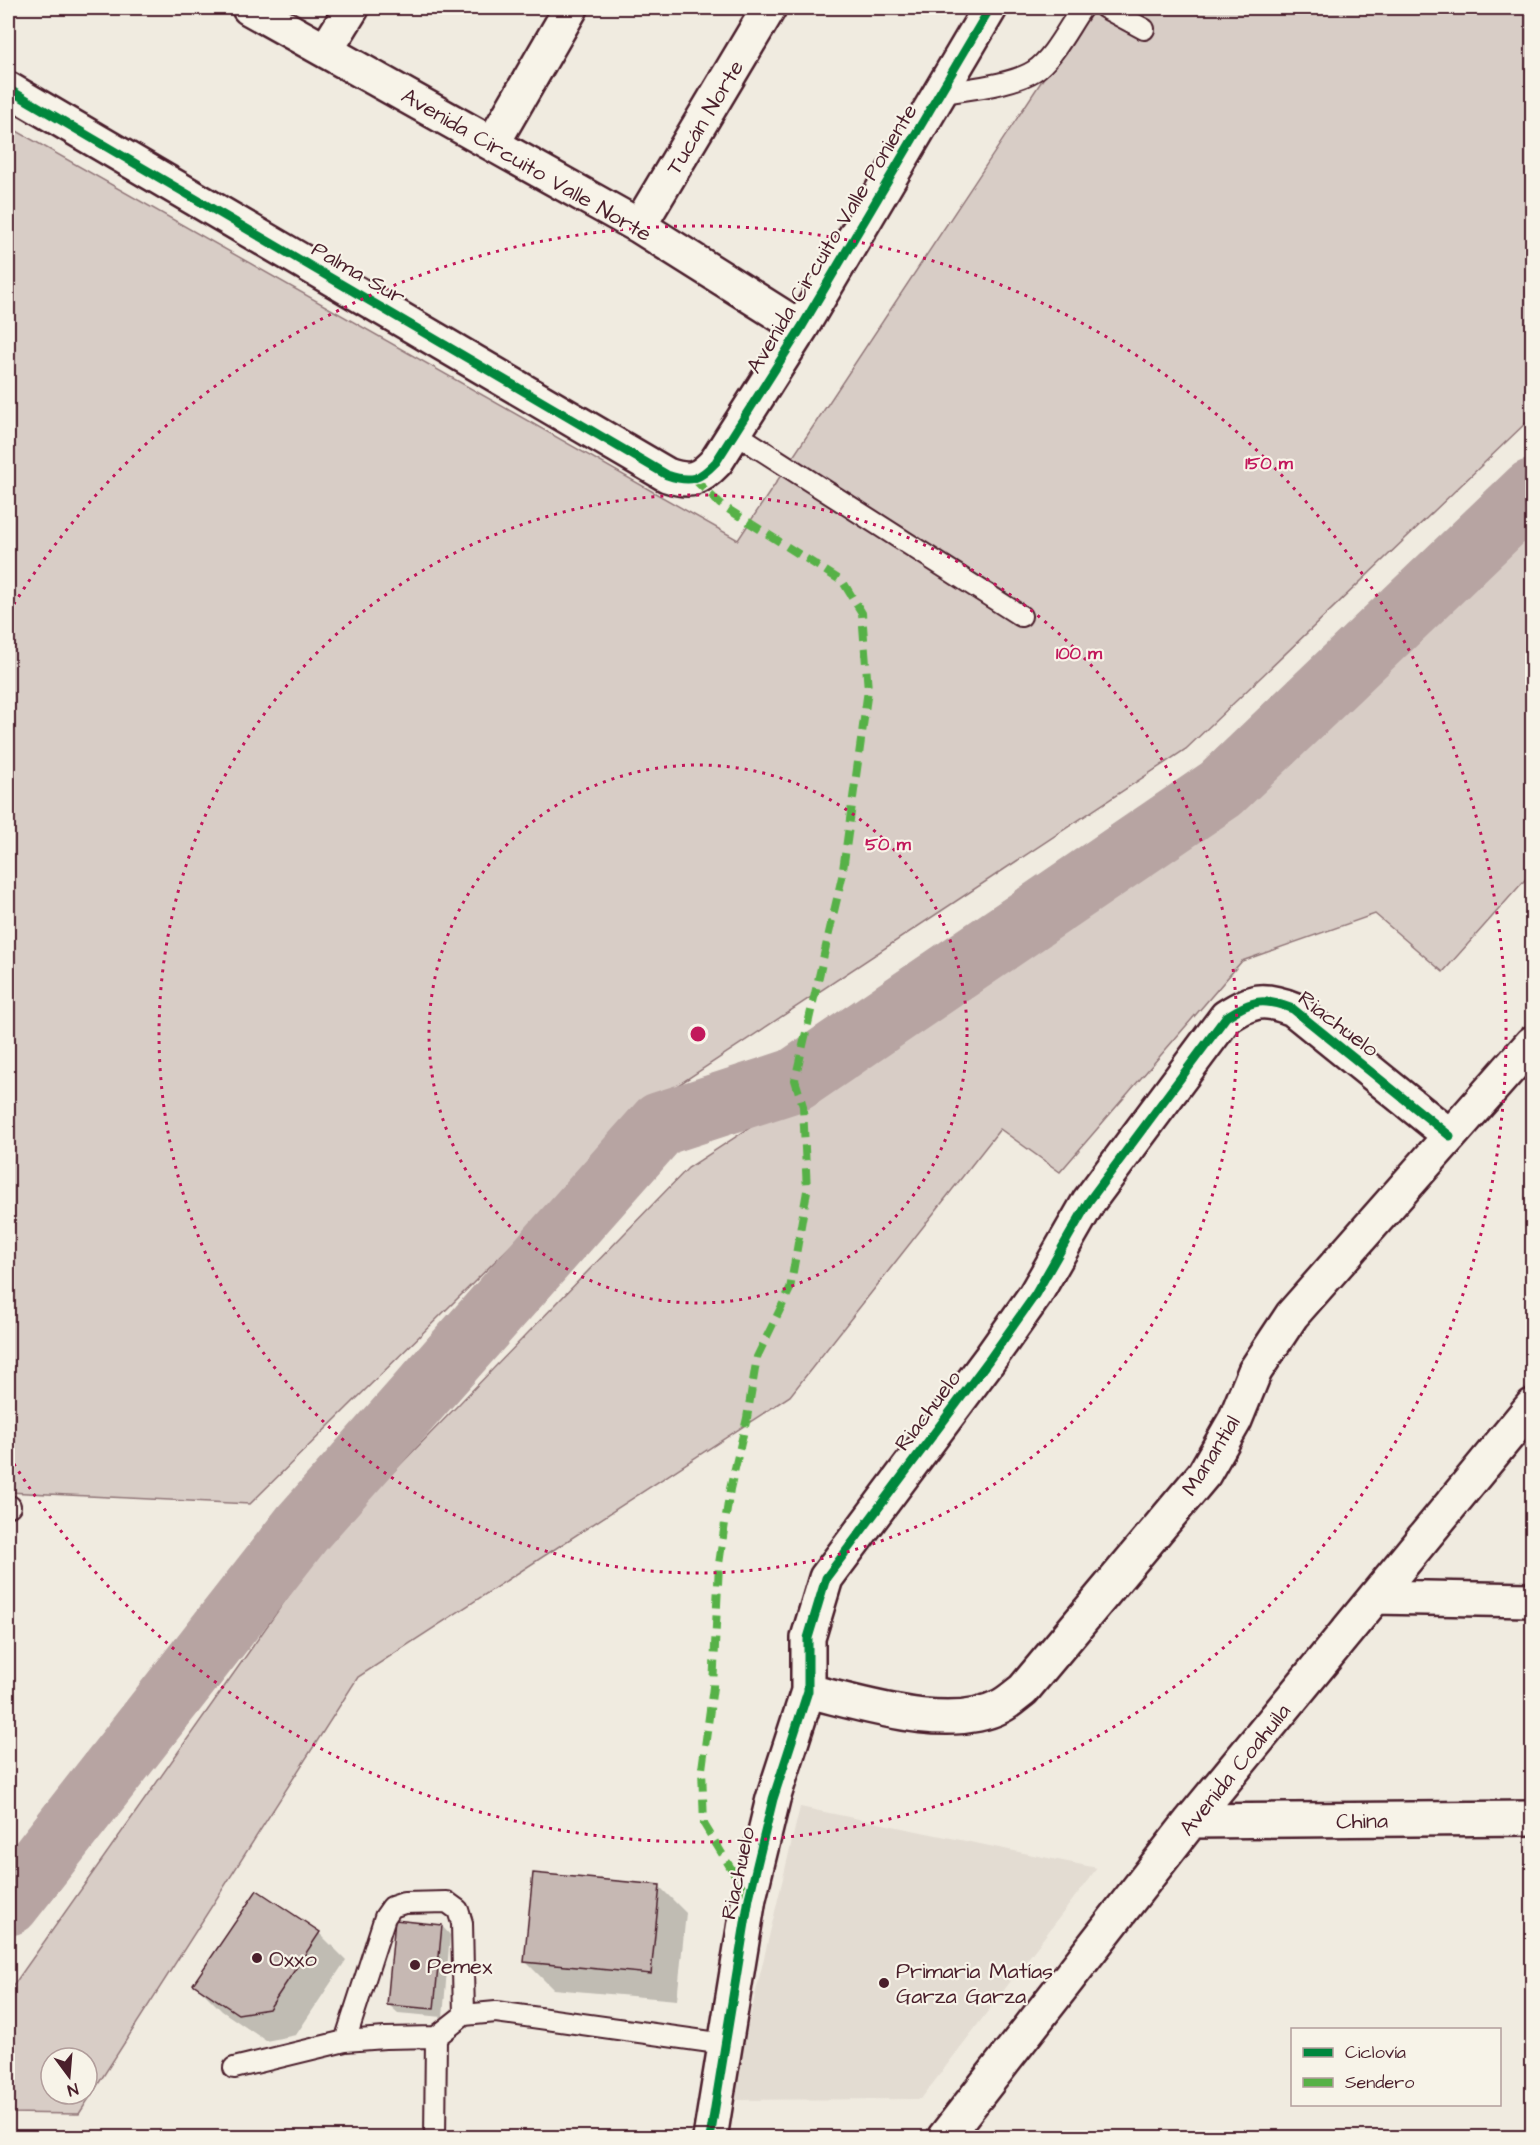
<svg xmlns="http://www.w3.org/2000/svg" width="1540" height="2145" font-family="'Architects Daughter',sans-serif">
	<style>
		.built { fill: #e3dcd2 }
		.green { fill: #d8cdc6; stroke: #917678; stroke-width: 1.5; fill-rule: evenodd }
		.shadow { fill: #0003 }
		.lines { fill: none; stroke-linecap: round; stroke-linejoin: round }
		.river { stroke: #b7a4a2; stroke-width: 64 }
		.building { fill: #c6b8b3; stroke: #4a1f2b; stroke-width: 1.5 }
		.lane-casing { stroke: #4a1f2b; stroke-width: 24 }
		.street-casing { stroke: #4a1f2b; stroke-width: 38 }
		.lane { stroke: #f7f3e8; stroke-width: 20 }
		.street { stroke: #f7f3e8; stroke-width: 33 }
		.quiet { stroke: #57b146; stroke-width: 8; stroke-dasharray: 15 8; stroke-linecap: butt }
		.cycleway-casing { stroke: #f7f3e8; stroke-width: 13 }
		.cycleway { stroke: #00873e; stroke-width: 9 }
		.ring { fill: none; stroke: #c2185b; stroke-width: 3; stroke-dasharray: 3 6 }
		.poi-dot { fill: #4a1f2b; stroke: #f7f3e8; stroke-width: 2 }
		.labels { text-anchor: middle; stroke-width: 4.5; stroke-linejoin: round; paint-order: stroke }
		.street-label { font-size: 22px; fill: #4a1f2b; stroke: #f7f3e8 }
		.poi-label { font-size: 22px; fill: #4a1f2b; stroke: #f7f3e8; text-anchor: start }
		.centre { fill: #c2185b; stroke: #f7f3e8; stroke-width: 3 }
		.ring-label { font-size: 18px; text-anchor: middle; font-weight: bold; fill: #c2185b; stroke: #f7f3e8; stroke-width: 4.5; stroke-linejoin: round; paint-order: stroke }
	</style>
	<rect width="100%" height="100%" fill="#f0ebe0"/>
	<filter id="ink" filterUnits="userSpaceOnUse"><feTurbulence type="fractalNoise" baseFrequency=".0167" numOctaves="2"/><feDisplacementMap in="SourceGraphic" scale="12" xChannelSelector="R" yChannelSelector="G"/><feConvolveMatrix kernelMatrix="1 2 1 2 8 2 1 2 1" color-interpolation-filters="sRGB"/></filter>
	<g filter="url(#ink)">
		<path class="built" d="M800,1807L1097,1868L921,2099L730,2100Z"/>
		<path class="green" d="M1090,8H1532V417L1186,749L663,1095L250,1504L8,1492V126L738,540Z
			M1532,522V872L1443,972L1375,914L1242,961L1060,1172L1000,1129L790,1396L358,1677L79,2114L8,2113V1993L330,1537L688,1168L1213,826ZM51,2058H87V2094H51Z"/>
		<path class="shadow" d="M659,1886L686,1913L677,2000L553,1989L526,1962Z
			M442,1926L450,1935L443,2017L398,2013L389,2005Z
			M319,1933L346,1960L296,2035L266,2041L222,2011L195,1984Z"/>
		<g class="lines">
			<path class="river" d="M8,1904L303,1527L660,1124L795,1080L1221,789L1532,491"/>
		</g>
		<path class="building" d="M533,1873L660,1885L651,1974L524,1962Z
			M257,1890L320,1932L269,2009L238,2014L193,1984Z
			M395,1920L442,1925L434,2009L387,2005Z"/>
		<g class="lines">
			<defs>
				<path id="lane" d="M1105,8L1144,29
					M939,94C966,89 1012,85 1034,71C1053,59 1069,26 1082,8
					M735,433L1021,616
					M8,1506H10
					M345,2041L385,1917L392,1907L404,1903L447,1902L458,1910L462,1923L464,2015
					M234,2068L345,2041L385,2038L436,2037L464,2015L496,2012L725,2044
					M435,2138L436,2037"/>
				<path id="street" d="M249,8L639,226L801,328
					M326,50L352,8
					M8,89L667,475C691,483 699,480 716,462L801,328L990,8
					M493,143L571,8
					M639,226L769,8
					M1375,1597L1531,1600
					M808,1691C863,1704 949,1733 1001,1706C1009,1702 1016,1695 1023,1690L1204,1474L1235,1420L1255,1371L1292,1315L1532,1043
					M1191,1821L1532,1818
					M710,2138L749,1898L773,1799L808,1691V1638L826,1578L989,1360L1035,1295L1089,1201L1226,1017C1252,1000 1263,997 1293,1009L1450,1136
					M944,2138L1191,1821L1532,1406"/>
			</defs>
			<use href="#lane" class="lane-casing"/>
			<use href="#street" class="street-casing"/>
			<use href="#lane" class="lane"/>
			<use href="#street" class="street"/>
			<path class="quiet" d="M694,479L720,504L843,582L862,613L868,690L842,877L795,1080L803,1106L807,1191L790,1289L757,1357L747,1418L730,1489L719,1564L713,1687L702,1769L704,1824L749,1898"/>
			<defs>
				<path id="cycleway" d="M8,89L667,475C691,483 699,480 716,462L801,328L990,8
					M710,2138L749,1898L773,1799L808,1691V1638L826,1578L989,1360L1035,1295L1089,1201L1226,1017C1252,1000 1263,997 1293,1009L1450,1136"/>
			</defs>
			<use href="#cycleway" class="cycleway-casing"/>
			<use href="#cycleway" class="cycleway"/>
		</g>
	</g>
	<g class="ring">
		<circle cx="698" cy="1034" r="269"/>
		<circle cx="698" cy="1034" r="539"/>
		<path d="M9 612A808 808 0 1 1 9 1456"/>
	</g>
	<g class="poi-dot">
		<circle cx="257" cy="1958" r="6"/>
		<circle cx="415" cy="1965" r="6"/>
		<circle cx="884" cy="1983" r="6"/>
	</g>
	<g class="labels">
		<g class="street-label">
			<text transform="translate(704 117) rotate(-59)" y="8">Tucán Norte</text>
			<text transform="translate(527 164) rotate(30)" y="8">Avenida Circuito Valle Norte</text>
			<text transform="translate(831 238) rotate(-59)" y="8">Avenida Circuito Valle Poniente</text>
			<text transform="translate(359 272) rotate(30)" y="8">Palma Sur</text>
			<text transform="translate(1339 1023) rotate(37)" y="8">Riachuelo</text>
			<text transform="translate(927 1410) rotate(-53)" y="8">Riachuelo</text>
			<text transform="translate(1210 1455) rotate(-58)" y="8">Manantial</text>
			<text transform="translate(1234 1769) rotate(-51)" y="8">Avenida Coahuila</text>
			<text transform="translate(1362 1820) rotate(-1)" y="8">China</text>
			<text transform="translate(737 1873) rotate(-78)" y="8">Riachuelo</text>
		</g>
		<g class="poi-label">
			<text x="269" y="1966">Oxxo</text>
			<text x="427" y="1973">Pemex</text>
			<text x="896" y="1978">Primaria Matías<tspan x="896" dy="25">Garza Garza</tspan></text>
		</g>
	</g>
	<circle cx="698" cy="1034" r="9" class="centre"/>
	<g class="ring-label">
		<text x="1269" y="469">150 m</text>
		<text x="1079" y="659">100 m</text>
		<text x="888" y="850">50 m</text>
	</g>
	<rect width="1540" height="2145" fill="none" stroke="#f7f3e8" stroke-width="30"/>
	<rect x="15" y="15" width="1510" height="2115" fill="none" stroke="#4a1f2b" stroke-width="2" filter="url(#ink)"/>
	<rect x="1291" y="2028" width="210" height="78" fill="#f7f3e8" stroke="#b29e9c" stroke-width="1.5"/>
	<rect x="1303" y="2048" width="30" height="9" fill="#00873e" stroke="#b29e9c" stroke-width="1.5"/>
	<text x="1345" y="2058" font-size="18" fill="#4a1f2b">Ciclovía</text>
	<rect x="1303" y="2078" width="30" height="9" fill="#57b146" stroke="#b29e9c" stroke-width="1.5"/>
	<text x="1345" y="2088" font-size="18" fill="#4a1f2b">Sendero</text>
	<g transform="translate(69 2076) rotate(164)"><circle r="28" fill="#f7f3e8" stroke="#b29e9c" stroke-width="1.5"/>
	<path d="M0-4.5L10 22L0 15L-10 22Z" fill="#4a1f2b"/>
	<text y="-9" font-size="16" font-weight="bold" text-anchor="middle" fill="#4a1f2b">N</text>
	</g>
</svg>
